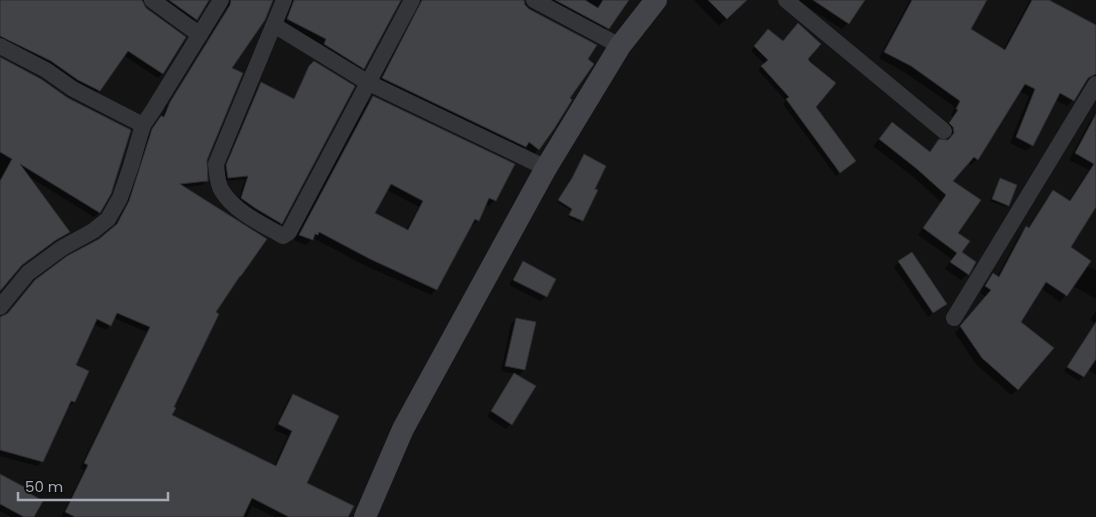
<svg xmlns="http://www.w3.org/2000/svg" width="1096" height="517" font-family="Poppins,sans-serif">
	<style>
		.shadow { fill: #0007; fill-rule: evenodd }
		.building { fill: #424347; stroke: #2d2d30; fill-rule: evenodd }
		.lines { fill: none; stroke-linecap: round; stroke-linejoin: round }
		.street { stroke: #343539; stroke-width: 16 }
		.secondary { stroke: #424449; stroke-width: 22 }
	</style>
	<rect width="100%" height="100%" fill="#131314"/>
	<path class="shadow" d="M0,0H141L145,9L185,38L162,74L158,78L123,55L94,96L0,42Z
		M158,0H209L191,24Z
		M225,0H272L230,68L206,160L207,180L202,185L183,187L240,276L215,313L170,416L274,466L288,436L274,430L288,400L293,395L305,483L347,517H275L252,506L247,517H61L84,470L80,468L147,332L114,318L110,325L106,330L93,324L75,366L87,371L74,402L69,407L67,406L42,461L37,466L0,456V317L3,318L113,229L125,207L148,136L162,117L165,109L225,11L227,5Z
		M288,0H399L363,68L358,73L320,49L322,45L283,24L289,9Z
		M415,0H523L528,9L586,59L569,99L538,149L534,154L525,147L520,151L378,83L416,11L418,5Z
		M542,0H628L603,33Z
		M694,0H745L719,26Z
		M797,0H863L848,23L842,29Z
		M910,0H986L969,30L1003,50L1030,0H1047L1096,26V77L1092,76L1085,81L1073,100L1067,106L1055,100L1032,145L1026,151L1010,143L1029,96L1019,91L977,159L971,165L967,162L951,181L956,234L960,252L975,262L968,274L961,280L945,269L952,259L918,235L941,202L911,175L873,146L892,124L929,152L939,141H948L947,134L944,129L953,116L951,115L955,107L904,72L879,58Z
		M764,35L854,161L836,176L783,104L786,101L758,70L765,64L751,51Z
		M0,59L99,212L94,217L28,176L69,232L16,269L0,289Z
		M310,66L281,223L277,227L238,202L245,179L224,181L223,170L258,87L261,84L293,99Z
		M373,97L495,200L489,206L485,204L478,220L472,226L471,225L436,290L431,295L364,265L313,238L306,245L294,240L367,103ZM387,190L419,207L406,230L373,214Z
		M1096,115V205L1069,248L1086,266L1096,270V299L1073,286L1060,302L1041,288L1020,323L1018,389L1011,395L976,364L955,333L986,297L980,293L987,281L993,275L997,277L1020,234L1026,228H1028L1047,198L1053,192L1068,202L1089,170L1069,160L1091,119Z
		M584,156L593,190L596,191L580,223L568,217L571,211L557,202Z
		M1000,180L1008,205L1005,207L990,201Z
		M899,262L946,303L928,317L894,267Z
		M523,263L546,296L541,301L509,285L518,268Z
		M1096,311V375L1088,370L1079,381L1064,371L1095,323L1090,320Z
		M516,319L524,370L519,375L501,371L511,324Z
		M515,375L511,424L506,429L487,417L510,380Z
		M0,475L32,517H11L0,511Z"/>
	<path class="building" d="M0,0H142L146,8L186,37L163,74L128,51L100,91L78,80L51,61L0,36Z
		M169,0H209L197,20Z
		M231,0H273L265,20L232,68L243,73L207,160L208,181L180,184L267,239L241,276H240L216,312L219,314L174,407L176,408L172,415L276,466L292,431L278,424L293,394L339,416L307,483L354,506L348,517H289L252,498L243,517H75L65,512L88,465L84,463L150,327L117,313L111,326L97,319L76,365L89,371L75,402L71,401L43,462L0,450V317L8,313L35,280L67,256L99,239L117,224L129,201L152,129L161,116L164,117L170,102L230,5Z
		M294,0H401L364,69L324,44L326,39L287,19Z
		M422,0H524L525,5L529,9L597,45L588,59L594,64L570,98L572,100L554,129L539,150L529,142L526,147L382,78Z
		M555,0H585L598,8L603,0H629L609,29Z
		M708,0H747L727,19Z
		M813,0H865L849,24Z
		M912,0H987L971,29L1005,50L1032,0H1049L1096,25V74L1088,78L1074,101L1060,93L1033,146L1016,137L1035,89L1025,84L978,160L974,157L953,181L981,200L958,233L970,241L962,252L976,262L969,275L950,262L957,253L923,228L946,195L917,169L879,139L892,122L930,152L939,139L948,140L954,133L953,127L949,123L958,110L956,109L960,101L911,66L884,52Z
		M798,23L821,44L808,59L810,62L836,83L816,107L856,161L840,173L786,99L789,97L761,66L768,60L754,46L768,29L783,41Z
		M0,57L41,79L68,98L131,130L111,194L100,213L20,164L70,232L56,240L22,265L0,291V181L12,159L0,152Z
		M314,61L355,86L282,224L255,208L241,198L248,176L228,178L226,165L261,82L294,99L309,66Z
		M373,96L515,164L496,201L489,198L479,221L475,219L437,290L370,259L319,232L318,235L315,234L313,240L299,235ZM391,184L423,201L408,230L375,213Z
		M1096,114V207L1071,247L1091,261L1067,296L1046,282L1021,322L1054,348L1018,390L982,358L960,326L991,290L985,286L993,273L999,277L1026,226L1029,228L1053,190L1070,201L1094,164L1075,153Z
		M584,154L606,166L595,189L598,190L583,221L569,215L572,209L558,200L572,178Z
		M1000,178L1017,185L1009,206L992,199Z
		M912,252L947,304L933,313L898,261Z
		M523,261L556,279L547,297L513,280Z
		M516,318L536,322L525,370L505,366Z
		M1096,322V359L1084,377L1067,367Z
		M514,373L536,386L512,425L491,411Z
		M0,474L30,490L29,493L43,501L34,517H24L0,504Z"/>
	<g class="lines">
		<path class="street" d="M152,0L200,35
			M284,0L216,164C217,172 217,184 222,191C235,212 262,224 283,236L289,232L412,0
			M534,0L620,46
			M786,0L944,131
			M274,25L367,82L546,168
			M0,46L46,70L73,89L143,125
			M0,307L28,273L62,248L93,231L108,219L120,198L131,166L143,125L152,112L221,0
			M954,318L1096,84"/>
		<path class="secondary" d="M365,517L403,429L546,168L620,46L656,0"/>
	</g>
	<path d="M18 492v8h150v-8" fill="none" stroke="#a5aab4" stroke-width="2.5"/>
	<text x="25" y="492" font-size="15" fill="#a5aab4" stroke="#0e0e0f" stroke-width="4" paint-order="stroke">50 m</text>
</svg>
